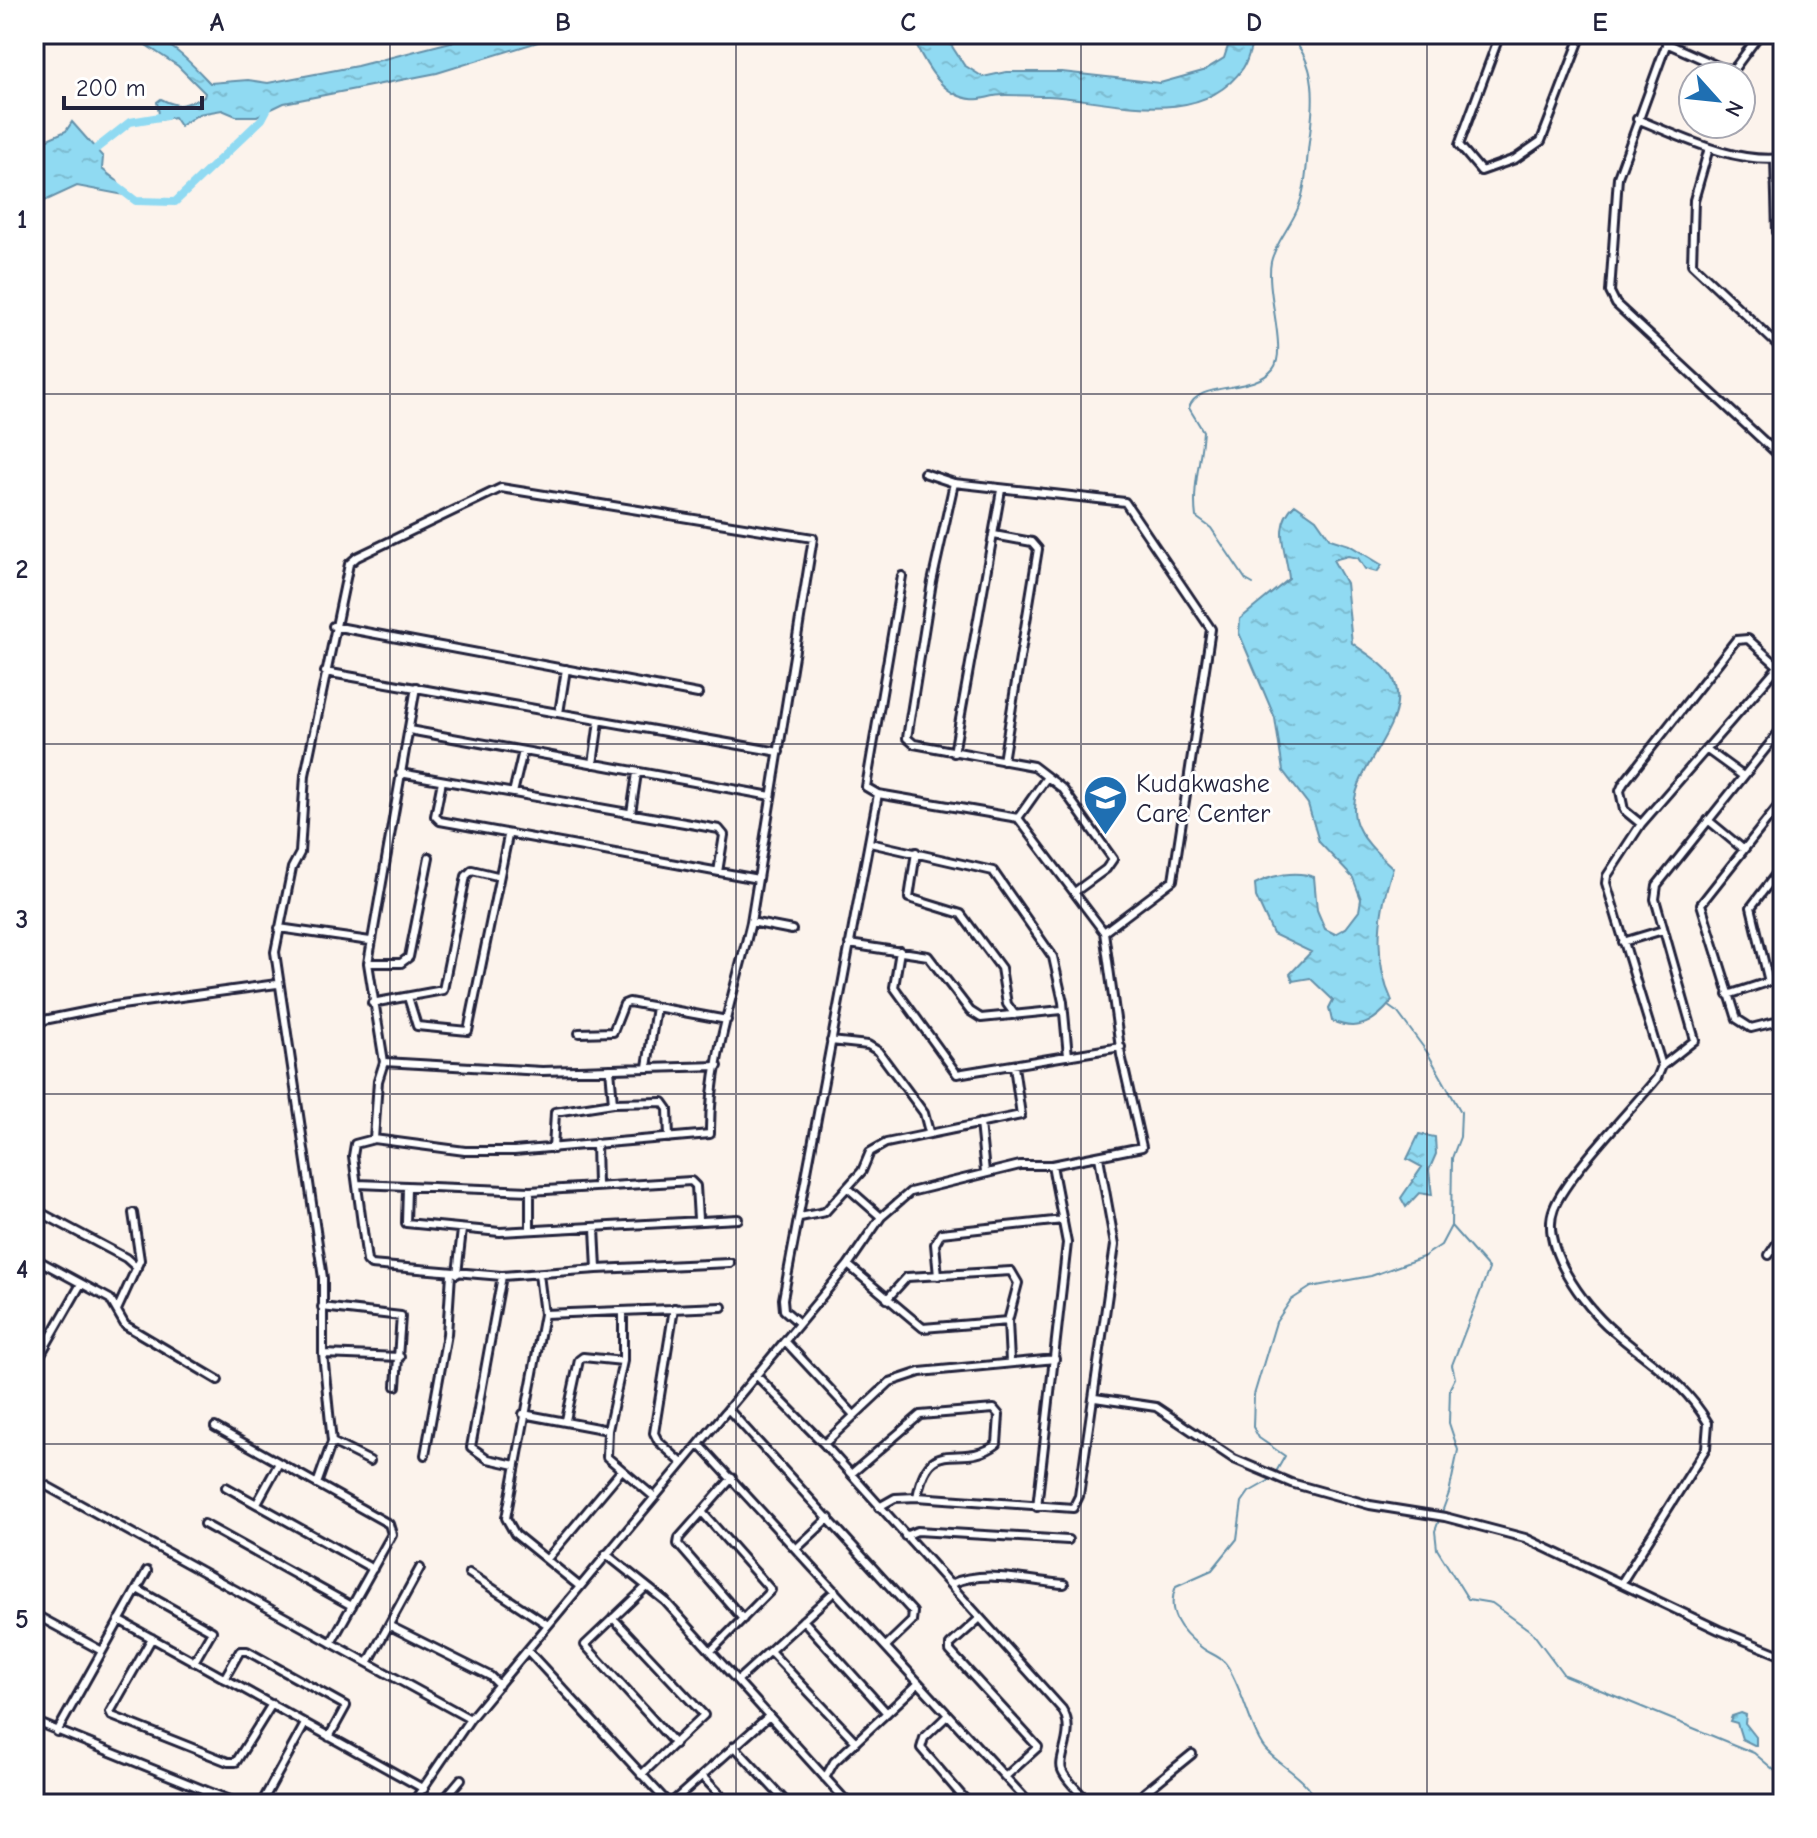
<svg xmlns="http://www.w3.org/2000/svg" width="1817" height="1838" font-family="'Comic Neue',sans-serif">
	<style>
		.water { fill: url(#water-ripples); stroke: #6490a9; stroke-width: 2 }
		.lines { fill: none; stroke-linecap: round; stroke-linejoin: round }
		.stream { stroke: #6490a9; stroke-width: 2 }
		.river { stroke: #90daf2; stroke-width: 8 }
		.minor-casing { stroke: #22223b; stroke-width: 12 }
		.minor { stroke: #fff; stroke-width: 6 }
		.grid { fill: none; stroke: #22223b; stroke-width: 2; stroke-opacity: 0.55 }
		.labels { text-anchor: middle; stroke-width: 6; stroke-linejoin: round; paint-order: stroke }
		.poi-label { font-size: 26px; fill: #22223b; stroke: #fff; text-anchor: start }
		.neatline { fill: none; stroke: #22223b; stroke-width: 3 }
		.grid-label { font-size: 26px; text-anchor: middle; font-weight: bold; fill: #22223b }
	</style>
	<defs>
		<pattern id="water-ripples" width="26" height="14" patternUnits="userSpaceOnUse" patternTransform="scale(2)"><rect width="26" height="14" fill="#90daf2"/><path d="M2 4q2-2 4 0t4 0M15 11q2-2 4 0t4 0" fill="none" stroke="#7cbbd0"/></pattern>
	</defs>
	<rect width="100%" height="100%" fill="#fcf3ec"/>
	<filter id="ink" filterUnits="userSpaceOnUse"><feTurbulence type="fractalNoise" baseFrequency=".0125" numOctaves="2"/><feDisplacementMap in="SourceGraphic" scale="16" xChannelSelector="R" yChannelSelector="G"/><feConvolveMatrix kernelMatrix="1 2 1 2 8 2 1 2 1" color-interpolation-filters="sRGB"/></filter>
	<g filter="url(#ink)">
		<path class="water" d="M129,34C166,34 186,58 210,83L248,80L268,83L357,66L482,34H564L437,73L284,103L257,116H236L222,110L199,114L180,126L174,117L160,120L157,102L161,99C181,109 183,105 204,97L205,93L178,66Z
			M911,34H944L964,65L983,77L1006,72H1062L1160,83L1203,71L1224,58L1232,34H1255C1251,44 1249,59 1243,68C1199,131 1109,99 1048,96C1034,96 1019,95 1005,95C984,95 978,106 953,93C935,83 919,52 911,34Z
			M72,122L103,157L102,169L117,181L124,195L77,186L34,206V145L66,131Z
			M1295,504L1316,519L1330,539L1349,545L1382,565L1377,572L1365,569L1358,558L1348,556L1333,560L1346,583L1352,643C1364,652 1388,666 1394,680C1413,727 1345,770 1355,819C1359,837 1380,856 1393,868C1378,912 1372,958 1392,1001C1375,1022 1358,1033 1332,1021L1329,1008L1333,1000L1310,978L1293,981L1290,974L1311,952L1273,934L1256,897L1255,884C1272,875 1296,870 1314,877L1317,910L1325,929L1335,934L1346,928L1359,911L1361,899L1353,878L1319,842L1308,804L1283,771L1275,718L1239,633L1240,619L1289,579C1287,551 1271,527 1295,504Z
			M1419,1134L1435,1137L1436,1154L1429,1170L1432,1195L1419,1193L1406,1207L1401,1198L1422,1167L1407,1159Z
			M1741,1713L1746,1715L1745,1723L1756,1737V1746L1742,1739L1737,1723L1730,1721L1732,1716Z"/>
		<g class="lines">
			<path class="stream" d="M1253,584L1246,580L1211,528L1196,517C1192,488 1201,460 1203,431L1189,408C1197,380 1252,395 1273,369C1288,351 1265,291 1271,262C1275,243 1291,226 1298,208C1307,186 1306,165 1309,142C1314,102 1319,64 1288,34
				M1451,1226L1489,1269L1452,1365L1455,1378L1450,1388L1449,1423L1458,1450L1449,1493L1435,1531L1437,1549L1468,1599L1492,1603L1532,1632L1564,1675L1754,1753L1781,1776L1783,1783
				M1318,1804C1307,1778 1287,1771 1268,1752C1252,1738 1243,1687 1226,1664C1219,1655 1209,1654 1201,1647C1179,1630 1166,1612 1176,1586L1212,1570L1237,1539L1242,1502L1249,1492L1272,1479L1285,1456L1259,1438L1253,1427L1254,1395L1276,1322L1291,1300L1311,1287L1371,1276L1423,1257L1441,1245L1451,1226L1452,1158L1460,1137L1461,1112L1427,1052L1398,1013L1388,1006"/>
			<path class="river" d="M88,155L130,122L166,116
				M115,185L136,201L175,202L262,119L270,104"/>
			<defs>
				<path id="minor" d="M1500,34L1459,145L1481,171L1515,159L1541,141L1582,34
					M1670,34L1618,177L1610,292L1616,304L1783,459
					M1666,43L1722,68L1734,69L1760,34
					M1637,119C1682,137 1733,164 1783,158
					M1709,148L1694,200L1692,264L1783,350
					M1775,159L1777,232L1783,246
					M924,473L954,483L932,582L907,738L914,744L1033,766L1063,789L1113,859L1106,869L1076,891
					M954,483L1125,502L1211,629L1173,880L1104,932
					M994,535L1032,542L1038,549L1003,761
					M333,626L698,694
					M325,672L779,752
					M559,713L566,669
					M409,730L771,796
					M1706,749L1743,776
					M954,753L1001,490
					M593,764L599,721
					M400,773L719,829L724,835L718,872
					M442,781L435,816L440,821L758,879
					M513,793L523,751
					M1783,800L1701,904L1737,1019L1751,1028L1783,1020
					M631,813L637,773
					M1018,818L1047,777
					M1708,820L1743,849
					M1641,824L1624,810L1620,791L1623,784L1736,640L1748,639L1778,666
					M870,843L993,871L1053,957L1063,1002L1068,1056
					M916,852L909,898L961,914L1001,968L1007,1004L1015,1015
					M279,928L370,941
					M1623,942L1663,930
					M849,944L928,956L970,1011L981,1018L1062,1010
					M900,951L894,987L957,1074L1121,1047
					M368,963H401L409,957L429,857
					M1769,982L1751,907L1783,865
					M1728,995L1783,977
					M408,997L417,1026L468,1031L508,836
					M372,1003L443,990L466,876L472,870L497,876
					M34,1022L114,1006L277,984
					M579,1033L613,1032L624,1004L629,1002L727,1020
					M831,1041L868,1045L878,1051L924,1113L929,1132
					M384,1062L542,1071L718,1066
					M1662,1066L1606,883L1607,876L1641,824L1783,661
					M647,1067L656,1007
					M610,1069L613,1103
					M980,1123L985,1172
					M374,1139L378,1081L384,1062L368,963L416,687
					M596,1143L597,1185
					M553,1149L555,1112L613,1103L663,1102L668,1109L669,1138
					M358,1184L530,1191L691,1181L696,1186L698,1219
					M407,1188L406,1223L500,1232L738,1219
					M848,1188L881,1217
					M530,1191V1230
					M34,1209L126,1258L137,1268
					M800,1217L825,1212L862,1171L870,1152L886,1143L1021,1115L1014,1066
					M595,1228L597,1269L502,1276L371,1265L367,1261L353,1156L355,1144L374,1139L465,1151H514L710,1134C709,1063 735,991 751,922
					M1769,1255L1783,1234
					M34,1258L110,1299L125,1325L218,1380
					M848,1265L923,1328L1008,1321
					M597,1269L730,1263
					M457,1274L462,1230
					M539,1274L544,1314L506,1518L515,1534L579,1586
					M502,1276L471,1447L488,1459L515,1465
					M938,1276L935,1244L941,1233L1063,1220
					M887,1299L907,1277L1011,1271L1018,1283L1008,1321L1010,1362
					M322,1307L401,1316L396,1386
					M674,1308L654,1433L658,1441L682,1463
					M117,1310L140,1260L133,1213
					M544,1314L722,1307
					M799,1323L784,1310L783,1299L878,794
					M785,1341L854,1415
					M323,1354L400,1357
					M34,1366L81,1284
					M756,1375L824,1444L1062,1709C1077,1732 1057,1758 1062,1770C1066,1781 1082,1794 1090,1804
					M1095,1398L1156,1407L1234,1459L1291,1483L1370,1505L1445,1517L1525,1538L1719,1630L1783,1656
					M728,1409L913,1612L912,1621L886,1646
					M523,1414L608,1430L623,1361V1312
					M566,1420L579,1360L583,1357L623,1361
					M215,1427L389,1524L392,1534L331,1643
					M608,1430L607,1457L653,1496
					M332,1442L370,1461
					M699,1444L1030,1804
					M824,1444L890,1382L920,1372L1055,1359
					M425,1455L447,1334L451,1274
					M851,1474L920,1415L994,1409L999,1415L997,1444C960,1472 930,1430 917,1497
					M732,1478L679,1538L678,1544L743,1619
					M34,1479L368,1663L420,1568
					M317,1484L332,1442L323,1354V1278L275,952L292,868L300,853L305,775L349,564L357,557L501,488L813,538L751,922L792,930
					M226,1487L373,1569
					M257,1503L279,1463
					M879,1507L895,1498L917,1497L1073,1508L1079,1496L1115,1245L1099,1157
					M1037,1507L1067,1243L1052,1165
					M702,1512L771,1590L712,1650
					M204,1524L352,1606
					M905,1536L917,1531L1068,1540
					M797,1548L829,1518
					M606,1554L665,1601L849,1804
					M547,1559L621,1471
					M469,1573L548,1625
					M1622,1582L1706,1448L1708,1423C1684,1381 1647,1361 1612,1330C1584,1306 1539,1246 1554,1208C1567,1175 1632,1109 1657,1078L1662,1066L1695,1040L1655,899L1657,885L1783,727
					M951,1584C983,1569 1029,1581 1064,1584
					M646,1587L585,1645L675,1744
					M137,1589L212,1631L194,1662
					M34,1614L102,1651
					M613,1618L704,1715L641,1775
					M980,1618L950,1645V1651L1038,1747L1005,1777
					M119,1620L424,1789
					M803,1620L887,1713
					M390,1626L490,1676L499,1685
					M152,1638L110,1712L112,1716L228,1762H236L272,1704
					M528,1651L669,1804
					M770,1651L856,1742
					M368,1663L470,1719
					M224,1679L240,1651H247L346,1706L329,1737
					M739,1679L835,1591
					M948,1715L924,1738L921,1748L969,1804
					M34,1721L207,1791
					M57,1732L147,1571
					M734,1746L788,1804
					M702,1776L729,1804
					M825,1778L834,1762L919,1683
					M195,1804L207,1791L241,1804
					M261,1804L305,1724
					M412,1804L470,1719L848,1265L881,1217L910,1192L1020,1165H1052L1142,1147L1121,1055L1104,932L1018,818L878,794L866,787L902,576
					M440,1804L461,1779
					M670,1804L769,1716
					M1146,1804L1144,1793L1192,1754"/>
			</defs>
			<use href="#minor" class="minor-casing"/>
			<use href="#minor" class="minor"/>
		</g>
	</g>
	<path class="grid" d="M390,34V1804M736,34V1804M1081,34V1804M1427,34V1804M34,394H1783M34,744H1783M34,1094H1783M34,1444H1783"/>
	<defs>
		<symbol id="university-pin" viewBox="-11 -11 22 30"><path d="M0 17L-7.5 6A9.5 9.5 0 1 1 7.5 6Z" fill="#1f6fb2" stroke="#fff"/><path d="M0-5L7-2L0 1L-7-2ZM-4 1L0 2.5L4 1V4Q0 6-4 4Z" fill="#fff"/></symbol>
	</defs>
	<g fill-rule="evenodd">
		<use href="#university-pin" x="1080" y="772" width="51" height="69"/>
	</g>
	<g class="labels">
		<g class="poi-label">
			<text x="1136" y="792">Kudakwashe<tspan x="1136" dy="30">Care Center</tspan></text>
		</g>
	</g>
	<rect width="1817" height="1838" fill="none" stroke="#fff" stroke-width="88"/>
	<g transform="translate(1717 100) rotate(117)"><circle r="38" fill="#ffffff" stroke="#a7a7b1" stroke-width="2"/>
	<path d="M0-6L14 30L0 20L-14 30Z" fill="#1f6fb2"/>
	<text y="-12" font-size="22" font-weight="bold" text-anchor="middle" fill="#22223b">N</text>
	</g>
	<path d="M64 96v12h138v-12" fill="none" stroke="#22223b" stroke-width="4"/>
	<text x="76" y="96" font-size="24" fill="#22223b" stroke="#ffffff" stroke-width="6" paint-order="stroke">200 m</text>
	<rect x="44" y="44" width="1729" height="1750" class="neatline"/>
	<g class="grid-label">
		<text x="217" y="31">A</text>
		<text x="563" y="31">B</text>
		<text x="908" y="31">C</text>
		<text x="1254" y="31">D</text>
		<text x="1600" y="31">E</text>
		<text x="22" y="228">1</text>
		<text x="22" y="578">2</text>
		<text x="22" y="928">3</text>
		<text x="22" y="1278">4</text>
		<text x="22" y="1628">5</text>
	</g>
</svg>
